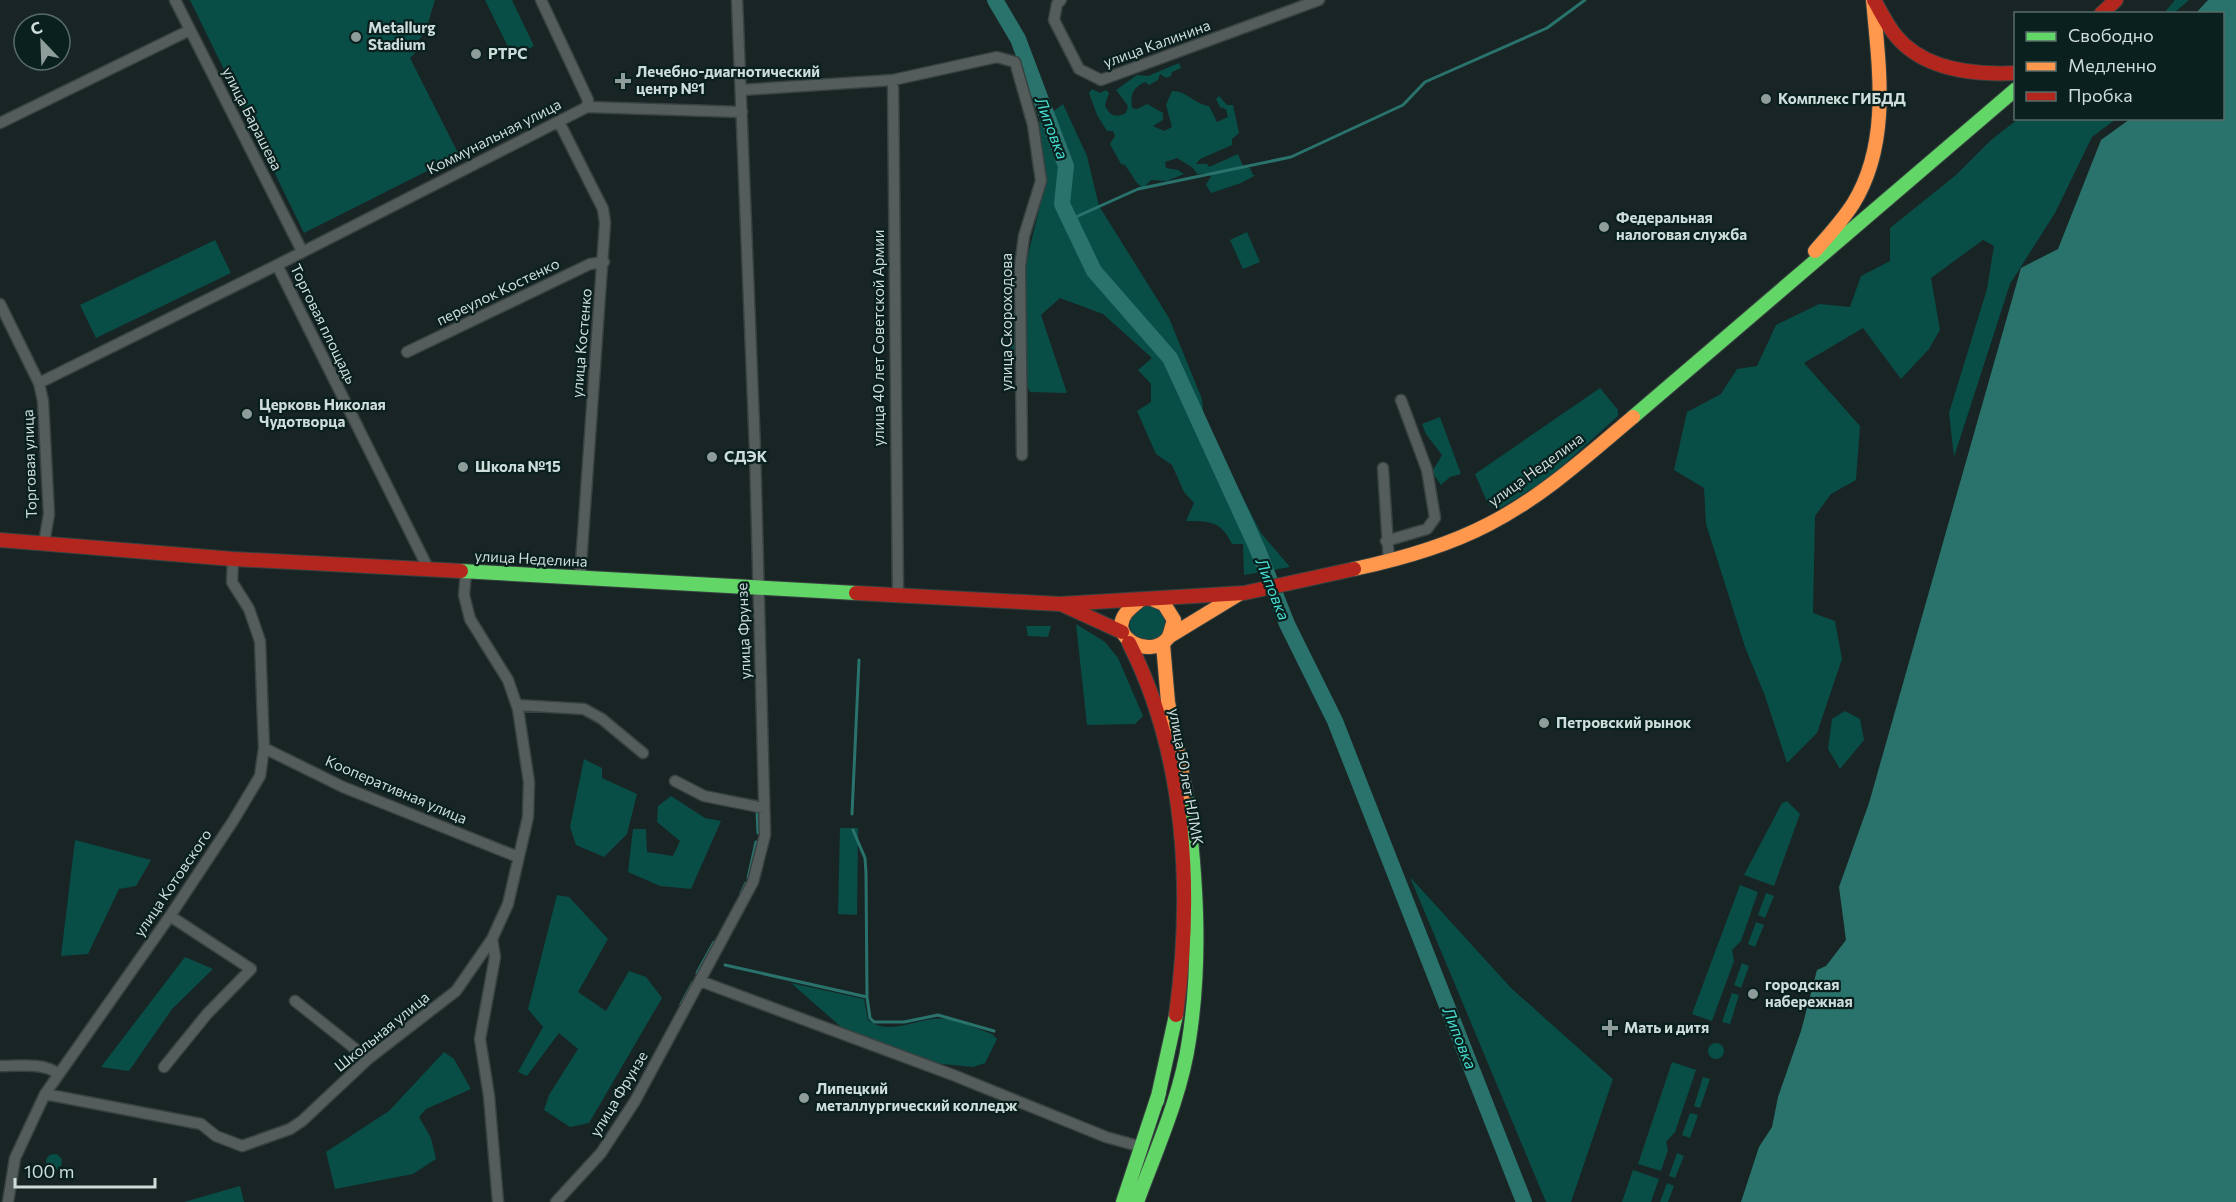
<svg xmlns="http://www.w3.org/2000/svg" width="2236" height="1202" font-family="Commissioner,sans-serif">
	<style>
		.green { fill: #094d47 }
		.water { fill: #2a736d }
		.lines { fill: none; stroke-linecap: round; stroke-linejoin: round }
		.stream { stroke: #2a736d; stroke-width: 3 }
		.river { stroke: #2a736d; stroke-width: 16 }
		.street-casing { stroke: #384241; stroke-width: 13 }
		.fast-casing { stroke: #384241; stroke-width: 16 }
		.slow-casing { stroke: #384241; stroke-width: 16 }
		.jam-casing { stroke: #384241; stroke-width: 16 }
		.street { stroke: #545d5c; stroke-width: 10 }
		.fast { stroke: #63d668; stroke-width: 14 }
		.slow { stroke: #ff974d; stroke-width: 14 }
		.jam { stroke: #b3261e; stroke-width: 14 }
		.poi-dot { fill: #8e9c9a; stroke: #09201e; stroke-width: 2 }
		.labels { text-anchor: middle; stroke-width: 4.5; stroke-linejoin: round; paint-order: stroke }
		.poi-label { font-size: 15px; font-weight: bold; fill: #cedcda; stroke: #09201e; text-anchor: start }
		.street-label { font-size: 15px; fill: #cedcda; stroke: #09201e }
		.water-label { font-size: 16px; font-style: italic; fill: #46ddd0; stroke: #09201e }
	</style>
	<rect width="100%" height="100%" fill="#182524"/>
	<path class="green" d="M190,0H435L426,30L416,44L420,48L410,58L459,155L304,233Z
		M485,0H512L534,46L513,57Z
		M2175,0H2189L2174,13H2164Z
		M1179,63L1181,68L1172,72L1171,76L1166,78L1160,74L1158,80L1149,85L1145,82C1133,88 1130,94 1132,108L1137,109L1147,104L1163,113V120L1153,126L1164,131L1172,127L1166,105L1172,91C1187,91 1194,104 1209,106L1217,122L1228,117L1226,109L1220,107L1216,99L1219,96L1227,105H1233L1239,133L1232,139V145L1200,159L1196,164H1207L1209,167L1238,154L1243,166L1250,168L1253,175H1256L1241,183L1211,193L1206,185L1211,176L1209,173L1197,174L1193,168L1177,158L1165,162L1166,168L1178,170L1184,174L1167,181L1151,180L1143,188L1137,183L1125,165L1121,164L1110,144L1115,136L1113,131H1107L1097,115L1089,93L1092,89L1100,93L1106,90L1109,93L1105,105C1109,116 1116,118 1126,113L1128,106L1116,90L1137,75L1148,76Z
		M1063,104L1087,156L1099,206L1169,318L1202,399L1207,458L1213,465L1226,493L1240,492L1261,533L1290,567L1244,575L1243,544H1232C1221,521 1210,521 1186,521L1194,503L1184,492L1172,465L1156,454L1137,411L1151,402V384L1138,370L1152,358L1103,314L1060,298L1041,315L1067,393L1030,392L1010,349V327L1046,182L1039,122Z
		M2018,119H2116L2092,137L2055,213L2010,284L1954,457L1949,413L1987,289L1994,246L1983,240L1931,278L1940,330L1929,349L1901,379L1863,328L1804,363L1860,426L1856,480L1831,494L1815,516L1813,613L1835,621L1842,659L1817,733L1787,763L1765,696L1745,647L1706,524L1704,488L1674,470L1687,412L1721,394L1737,369L1757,366L1776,325L1819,304L1850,307L1861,276L1890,261V228L1956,175L1991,140Z
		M1247,232L1260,262L1243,269L1230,240Z
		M215,240L231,273L96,338L80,305Z
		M1600,388L1618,410V416L1548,479L1499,509L1488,504L1475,474Z
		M1440,417L1461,474L1450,477L1441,485L1432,472L1442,455L1426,434L1422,424Z
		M1157,605L1169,626L1158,642L1137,641C1126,625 1129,621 1138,606Z
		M1076,624L1105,642L1118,658L1143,716L1135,724L1087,725Z
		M1026,626H1051L1048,637L1028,636Z
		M1845,711L1860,719L1864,740L1840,769L1828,749L1832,719Z
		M584,759L602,768V778L637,794L627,834L604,857L576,845L570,827Z
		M671,796L705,818L721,821L691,889L660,886L628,872L633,829H646L647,852L673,856L680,841L657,822L658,806Z
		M1787,801L1800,814L1774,886L1744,875L1782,803Z
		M840,828H858L857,915L838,914Z
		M75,840L151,860L136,886L119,889L88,954L61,956Z
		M1410,877L1511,988L1613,1079L1571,1202H1546Z
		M1740,885L1758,892L1741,941L1732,950L1734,961L1712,1021L1692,1014Z
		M1766,893L1774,896L1765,918L1758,915Z
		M557,895L569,897L608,939L578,992L606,1011L629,971L646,977L662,998L589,1123L570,1127L544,1110L549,1095L578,1049L559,1033L527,1076L518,1072L543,1027L528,1009Z
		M1756,922L1764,925L1755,947L1748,944Z
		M185,957L213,969L172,1009L129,1071L101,1067Z
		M1742,963L1749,966L1741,988L1734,985Z
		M791,983L864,999L868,1020C892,1038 920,1015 947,1019C962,1022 978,1029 992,1034L997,1039L985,1063L973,1067L932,1063L848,1033Z
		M1732,993L1739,995L1730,1024L1722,1022Z
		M1708 1051a8 8 0 1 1 16 0a8 8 0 1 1-16 0Z
		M444,1052L454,1059L471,1089L426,1109L419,1117L431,1138L436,1159L413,1174L335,1189L326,1152L389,1111Z
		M1672,1062L1696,1070L1675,1132L1666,1142L1668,1150L1661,1171L1638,1164Z
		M1703,1077L1710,1079L1700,1108L1694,1106Z
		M1690,1113L1698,1115L1690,1138L1682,1135Z
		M1677,1153L1684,1156L1675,1178L1669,1176Z
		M46 1162a8 8 0 1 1 16 0a8 8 0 1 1-16 0Z
		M1633,1170L1659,1179L1651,1202H1622Z
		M1667,1183L1674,1186L1668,1202H1660Z
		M240,1186L244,1202H184Z"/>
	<path class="water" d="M992,0H1004L1030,50L1022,55Z
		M2208,0H2236V1202H1741L1759,1147L1772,1127L1778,1097L1801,1031L1817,970L1826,966L1846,940L1839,887L1869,803L2021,268L2058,249L2101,140L2130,119L2222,118V14L2196,13Z"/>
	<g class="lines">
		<path class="stream" d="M1069,220L1138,189L1291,157L1403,105L1425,82L1547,28L1585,0
			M757,811L758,833
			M852,814L859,660
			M853,830L865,858L866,873L867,997L870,1018L874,1022H904L938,1015L994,1031
			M748,878L756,842
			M741,893L746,883
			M725,965L867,997
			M697,973L714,942
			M681,1004L693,982"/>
		<path class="river" d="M995,0L1018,39L1066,166L1062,204L1094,271L1170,358L1257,548L1287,624L1335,721L1524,1202"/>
		<defs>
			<path id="street" d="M175,0L302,251
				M541,0L588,100L587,107
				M1061,0L1057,4L1054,20L1079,69L1101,80L1319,0
				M893,80L898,596
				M741,90L893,80L997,57L1015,62L1033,125L1041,181L1024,236L1020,267L1022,455
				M559,122L603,209L605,223L580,578
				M0,123L190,30
				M277,265L587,107L742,112
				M0,304L39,383L43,401L49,514L44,543
				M407,352L590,264L604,262
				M39,383L277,265L429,570
				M1383,468L1389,562
				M1386,541L1427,529L1435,518L1427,470L1401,400
				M466,572L464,595L470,619L508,680L518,709L529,782L528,817L508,904L492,939L495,957L480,1039L489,1096L498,1202
				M517,705L584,709L602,719L643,753
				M264,748L343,787L518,857
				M675,781L704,796L764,808
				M700,981L953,1075L1106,1137L1142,1147
				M295,1001L368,1059
				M0,1066C17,1066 45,1062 58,1074
				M164,1067L207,1014L251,969L170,916
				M45,1094L201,1124L216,1136L242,1146L290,1129L302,1121L368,1059L456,991L492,939
				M8,1202L15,1158L45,1094L170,916L233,821L260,776L264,748L260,641L249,609L232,582L233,559
				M556,1202L601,1153L635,1101L753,882L765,835L755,450L737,0"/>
			<path id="fast" d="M1633,417L2016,89
				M461,571L856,593
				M1157,1101L1176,1015
				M1123,1202L1159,1093
				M1137,1202C1156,1150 1181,1096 1189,1040C1202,957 1196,876 1186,793"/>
			<path id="slow" d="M1815,251C1828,236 1842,221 1853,204C1891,143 1879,68 1873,0
				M1354,569C1401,559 1447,546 1489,524C1542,497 1588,455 1633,417
				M1140,600C1136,604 1130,608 1126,613C1107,638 1151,660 1168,638C1171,633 1172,625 1174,620L1164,604L1154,600
				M1170,636L1239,594
				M1163,644L1168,702L1186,793"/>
			<path id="jam" d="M1874,0C1881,12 1887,25 1896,36C1924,70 1975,75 2016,73
				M2101,14L2116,0
				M0,540L233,559L461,571
				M856,593L1060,604L1244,593L1354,569
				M1063,605L1122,632
				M1129,643C1186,755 1193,892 1176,1015"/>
		</defs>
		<use href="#street" class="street-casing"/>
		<use href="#fast" class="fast-casing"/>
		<use href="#slow" class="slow-casing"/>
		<use href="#jam" class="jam-casing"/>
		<use href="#street" class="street"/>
		<use href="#fast" class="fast"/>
		<use href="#slow" class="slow"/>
		<use href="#jam" class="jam"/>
	</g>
	<g class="poi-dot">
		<circle cx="356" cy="37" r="6"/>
		<circle cx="476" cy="54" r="6"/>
		<path d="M620 72h6v6h6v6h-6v6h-6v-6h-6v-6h6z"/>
		<circle cx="1766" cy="99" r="6"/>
		<circle cx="1604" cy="227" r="6"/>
		<circle cx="247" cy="414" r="6"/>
		<circle cx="712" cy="457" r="6"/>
		<circle cx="463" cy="467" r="6"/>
		<circle cx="1544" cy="723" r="6"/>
		<circle cx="1753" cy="994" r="6"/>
		<path d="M1607 1019h6v6h6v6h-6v6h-6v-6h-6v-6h6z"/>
		<circle cx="804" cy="1098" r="6"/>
	</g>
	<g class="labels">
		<g class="poi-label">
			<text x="368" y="33">Metallurg<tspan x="368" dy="17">Stadium</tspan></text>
			<text x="488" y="59">РТРС</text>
			<text x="636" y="77">Лечебно-диагнотический<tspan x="636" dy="17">центр №1</tspan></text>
			<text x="1778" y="104">Комплекс ГИБДД</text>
			<text x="1616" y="223">Федеральная<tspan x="1616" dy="17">налоговая служба</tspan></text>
			<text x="259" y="410">Церковь Николая<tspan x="259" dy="17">Чудотворца</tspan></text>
			<text x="724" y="462">СДЭК</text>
			<text x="475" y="472">Школа №15</text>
			<text x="1556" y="728">Петровский рынок</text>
			<text x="1765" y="990">городская<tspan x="1765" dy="17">набережная</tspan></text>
			<text x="1624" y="1033">Мать и дитя</text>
			<text x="816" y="1094">Липецкий<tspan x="816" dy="17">металлургический колледж</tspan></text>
		</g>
		<g class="street-label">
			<text transform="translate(1157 44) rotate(-20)" y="5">улица Калинина</text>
			<text transform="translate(252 119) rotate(63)" y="5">улица Барашева</text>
			<text transform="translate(494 137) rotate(-27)" y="5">Коммунальная улица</text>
			<text transform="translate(498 292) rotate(-26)" y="5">переулок Костенко</text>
			<text transform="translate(1007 322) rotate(-90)" y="5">улица Скороходова</text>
			<text transform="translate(323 324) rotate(64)" y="5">Торговая площадь</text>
			<text transform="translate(879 338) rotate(-90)" y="5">улица 40 лет Советской Армии</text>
			<text transform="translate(582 343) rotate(-85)" y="5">улица Костенко</text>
			<text transform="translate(30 464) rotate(-92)" y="5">Торговая улица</text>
			<text transform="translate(1536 470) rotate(-36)" y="5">улица Неделина</text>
			<text transform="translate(531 559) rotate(3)" y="5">улица Неделина</text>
			<text transform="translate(744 631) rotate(-92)" y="5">улица Фрунзе</text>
			<text transform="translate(1186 777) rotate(80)" y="5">улица 50 лет НЛМК</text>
			<text transform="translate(396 790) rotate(23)" y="5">Кооперативная улица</text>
			<text transform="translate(173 883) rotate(-56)" y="5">улица Котовского</text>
			<text transform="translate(382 1032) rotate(-39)" y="5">Школьная улица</text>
			<text transform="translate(619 1094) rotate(-59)" y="5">улица Фрунзе</text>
		</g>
		<g class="water-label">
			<text transform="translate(1052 128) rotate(69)" y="6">Липовка</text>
			<text transform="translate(1273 589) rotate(68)" y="6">Липовка</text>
			<text transform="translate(1460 1038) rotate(68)" y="6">Липовка</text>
		</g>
	</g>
	<rect x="2014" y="12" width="210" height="108" fill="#09201e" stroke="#586b69" stroke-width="1.5"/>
	<rect x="2026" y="32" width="30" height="9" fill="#63d668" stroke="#586b69" stroke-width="1.5"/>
	<text x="2068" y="42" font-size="18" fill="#cedcda">Свободно</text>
	<rect x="2026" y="62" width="30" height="9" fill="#ff974d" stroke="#586b69" stroke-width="1.5"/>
	<text x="2068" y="72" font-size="18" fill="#cedcda">Медленно</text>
	<rect x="2026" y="92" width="30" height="9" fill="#b3261e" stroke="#586b69" stroke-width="1.5"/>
	<text x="2068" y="102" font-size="18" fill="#cedcda">Пробка</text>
	<g transform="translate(42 42) rotate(337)"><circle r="28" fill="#09201e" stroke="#586b69" stroke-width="1.5"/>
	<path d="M0-4.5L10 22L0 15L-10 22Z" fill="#8e9c9a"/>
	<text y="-9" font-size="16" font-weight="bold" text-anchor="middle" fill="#cedcda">С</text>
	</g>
	<path d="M15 1178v9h140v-9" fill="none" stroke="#cedcda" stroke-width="3"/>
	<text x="24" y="1178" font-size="18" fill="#cedcda" stroke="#09201e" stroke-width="4.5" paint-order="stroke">100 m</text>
</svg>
